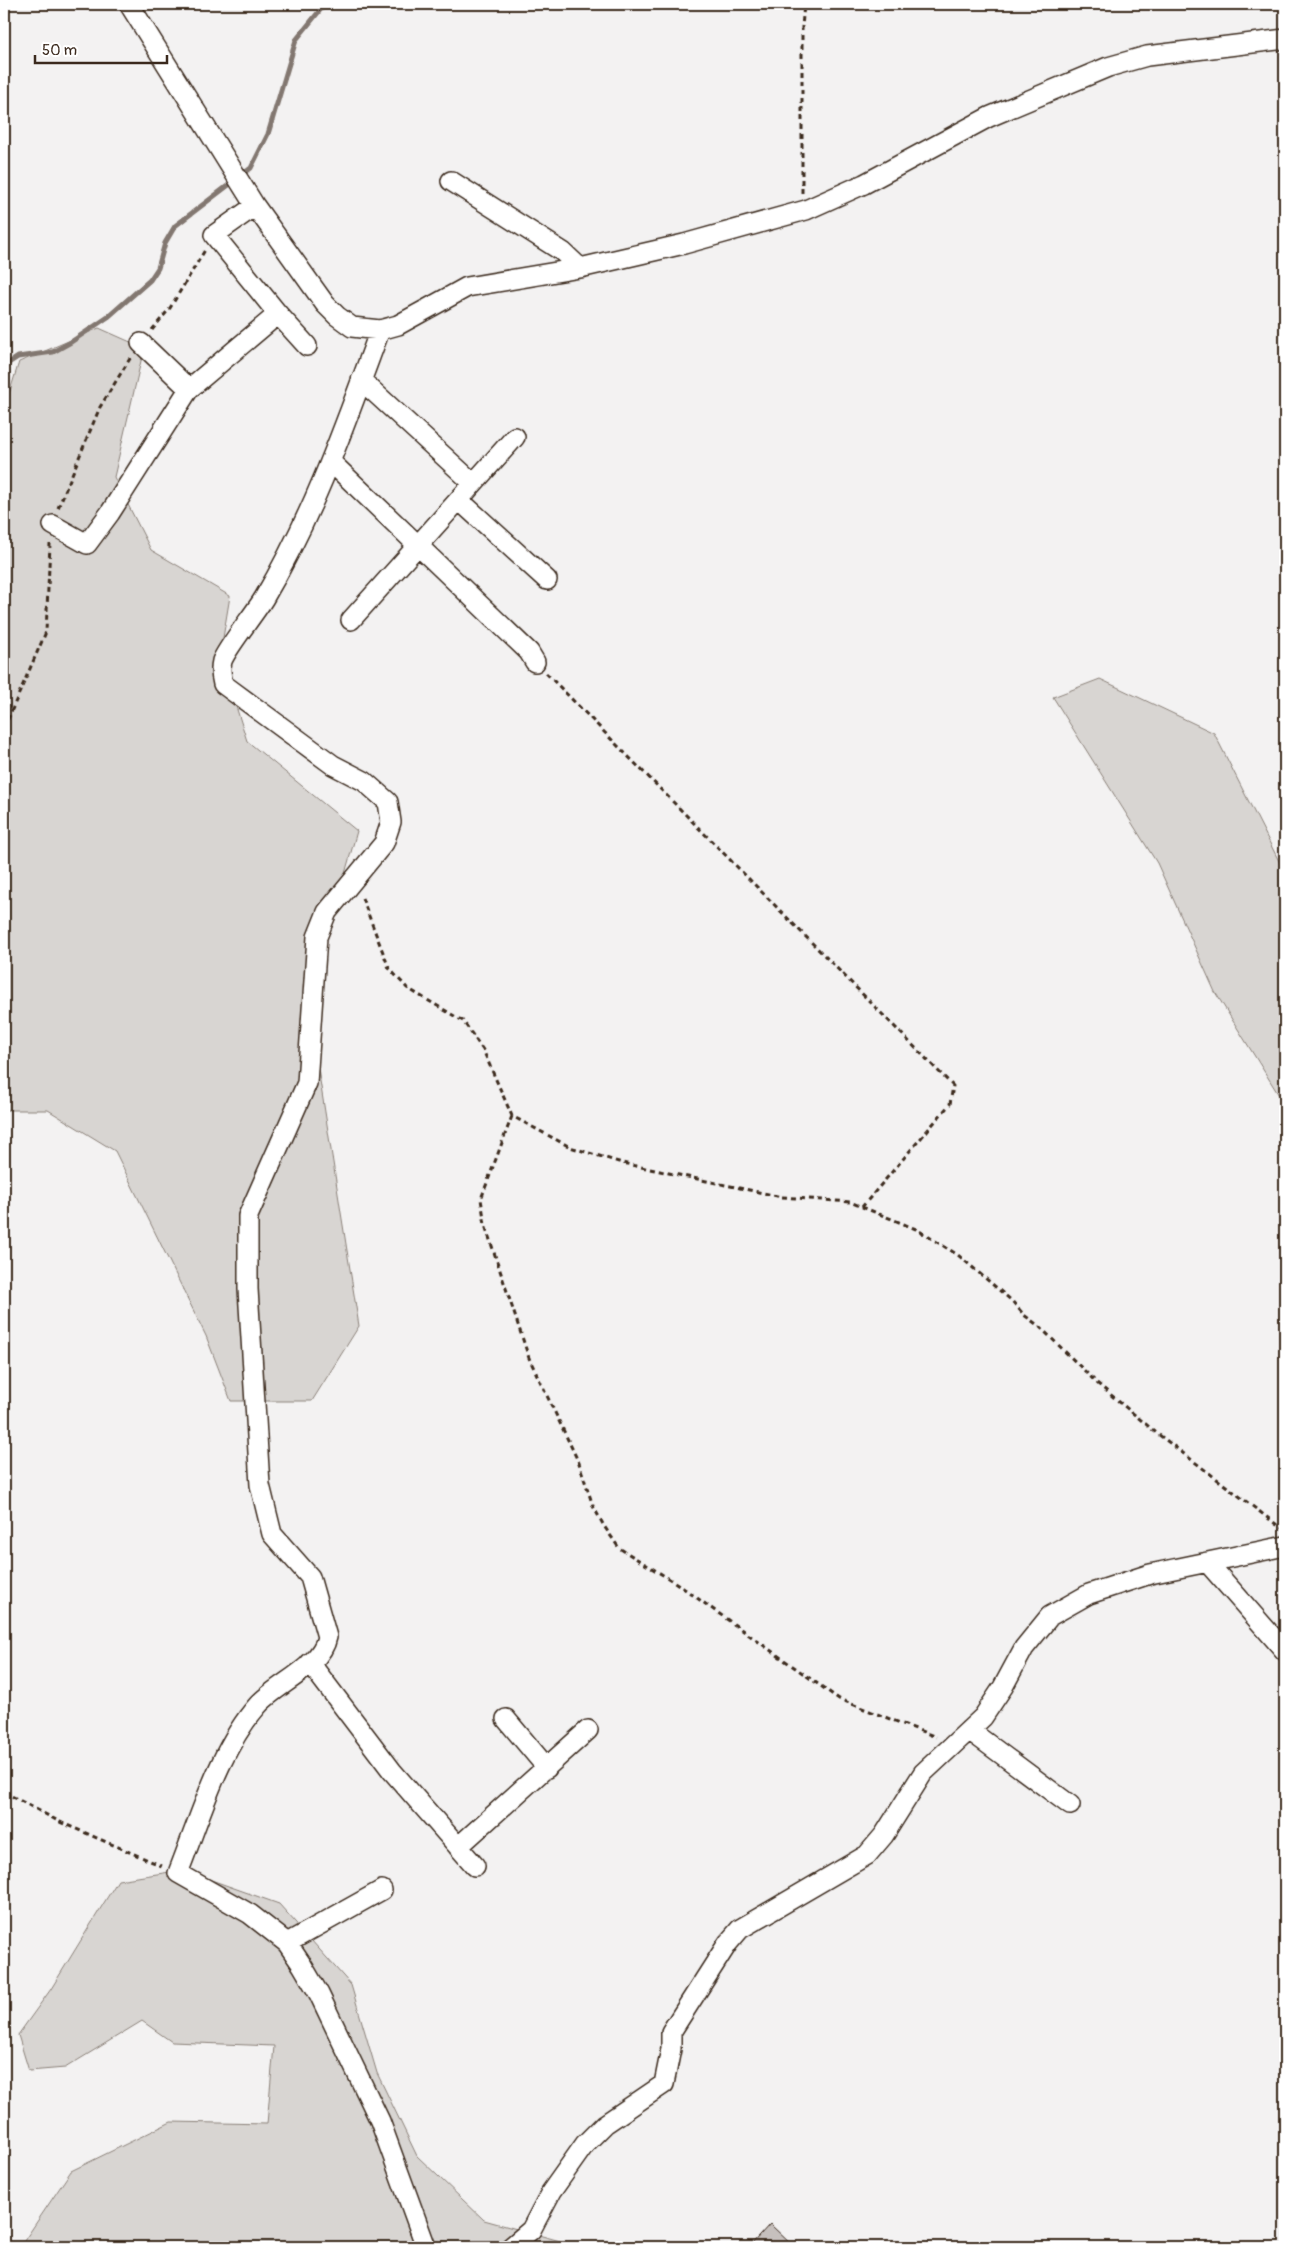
<svg xmlns="http://www.w3.org/2000/svg" width="1289" height="2251" font-family="Pangolin,sans-serif">
	<style>
		.green { fill: #d8d5d2; stroke: #8a8078 }
		.lines { fill: none; stroke-linecap: round; stroke-linejoin: round }
		.stream { stroke: #827770; stroke-width: 5 }
		.building { fill: #c6c0bd; stroke: #3b2a1e }
		.minor-casing { stroke: #3b2a1e; stroke-width: 22 }
		.path { stroke: #3b2a1e; stroke-width: 3; stroke-dasharray: 5 4; stroke-linecap: butt }
		.minor { stroke: #fff; stroke-width: 19 }
	</style>
	<rect width="100%" height="100%" fill="#f3f2f2"/>
	<filter id="ink" filterUnits="userSpaceOnUse"><feTurbulence type="fractalNoise" baseFrequency=".02" numOctaves="2"/><feDisplacementMap in="SourceGraphic" scale="10" xChannelSelector="R" yChannelSelector="G"/><feConvolveMatrix kernelMatrix="1 2 1 2 8 2 1 2 1" color-interpolation-filters="sRGB"/></filter>
	<g filter="url(#ink)">
		<path class="green" d="M99,328L144,348L114,477L151,550L230,596L220,656L247,741L357,831L308,1005L359,1326L312,1401H231L206,1336L115,1151L48,1110H4V410L19,362Z
			M1100,679L1214,733L1284,871L1285,1105L1215,992L1157,863L1053,697Z
			M183,1870L279,1904L351,1985L377,2073L417,2156L484,2220L582,2247H20L71,2171L171,2122L267,2124L274,2046L172,2042L142,2021L65,2068L29,2071L18,2035L51,1989L118,1880Z"/>
		<g class="lines">
			<path class="stream" d="M4,366L18,357L53,352L71,342L108,317L150,280L158,268L165,243L175,226L251,168L268,134L296,40L325,4"/>
		</g>
		<path class="building" d="M770,2224L794,2247H749Z"/>
		<g class="lines">
			<defs>
				<path id="minor" d="M129,4L255,206L325,304L337,316L352,327L380,330L398,325L467,287L580,268L684,244L806,210L864,184L989,117L1108,67L1147,56L1285,39
					M451,181L563,252L580,268
					M255,206L214,235L278,314L307,346
					M380,330C346,422 314,514 264,598C255,613 226,649 222,661C220,669 221,676 223,684L333,765L364,781L388,802L391,822L384,843L327,912L317,937L307,1083L248,1216V1289L260,1485L272,1534L310,1577L327,1637C321,1667 278,1683 258,1705C219,1749 200,1818 178,1873L250,1914L287,1943L302,1965L319,1994L380,2121L426,2247
					M141,343L189,389
					M361,380L473,483
					M331,462L529,652L535,662
					M459,500L547,580
					M53,525L87,544L110,513L189,389L278,314
					M351,620L515,437
					M1207,1562L1285,1651
					M310,1663L392,1771L475,1866
					M506,1719L547,1768
					M969,1730L1070,1805
					M458,1847L588,1730
					M287,1943L382,1890
					M511,2247L531,2230L551,2192L585,2144L605,2124L664,2084L671,2049V2032L728,1943L740,1929L867,1855L884,1835L923,1773L983,1717L1003,1687L1024,1648L1050,1616L1089,1594L1150,1574L1285,1546"/>
			</defs>
			<use href="#minor" class="minor-casing"/>
			<path class="path" d="M802,193V27L804,4
				M152,330L170,308L205,250
				M58,508L100,407L131,357
				M546,673L953,1086L950,1104L862,1207
				M4,728L46,632L50,544
				M362,898L389,968L407,988L463,1021L483,1050L512,1116L570,1147L622,1163L782,1197L850,1202L916,1229L958,1255L1012,1301L1024,1315L1039,1326L1098,1384L1154,1431L1281,1528
				M512,1116L481,1199L485,1225L529,1358L579,1463L593,1506L604,1526L619,1548L676,1583L839,1699L936,1737
				M4,1792L60,1822L162,1866"/>
			<use href="#minor" class="minor"/>
		</g>
	</g>
	<rect width="1289" height="2251" fill="none" stroke="#fff" stroke-width="20"/>
	<rect x="10" y="10" width="1269" height="2231" fill="none" stroke="#3b2a1e" stroke-width="2" filter="url(#ink)"/>
	<path d="M35 55v8h132v-8" fill="none" stroke="#3b2a1e" stroke-width="2.5"/>
	<text x="42" y="55" font-size="15" fill="#3b2a1e" stroke="#ffffff" stroke-width="4" paint-order="stroke">50 m</text>
</svg>
